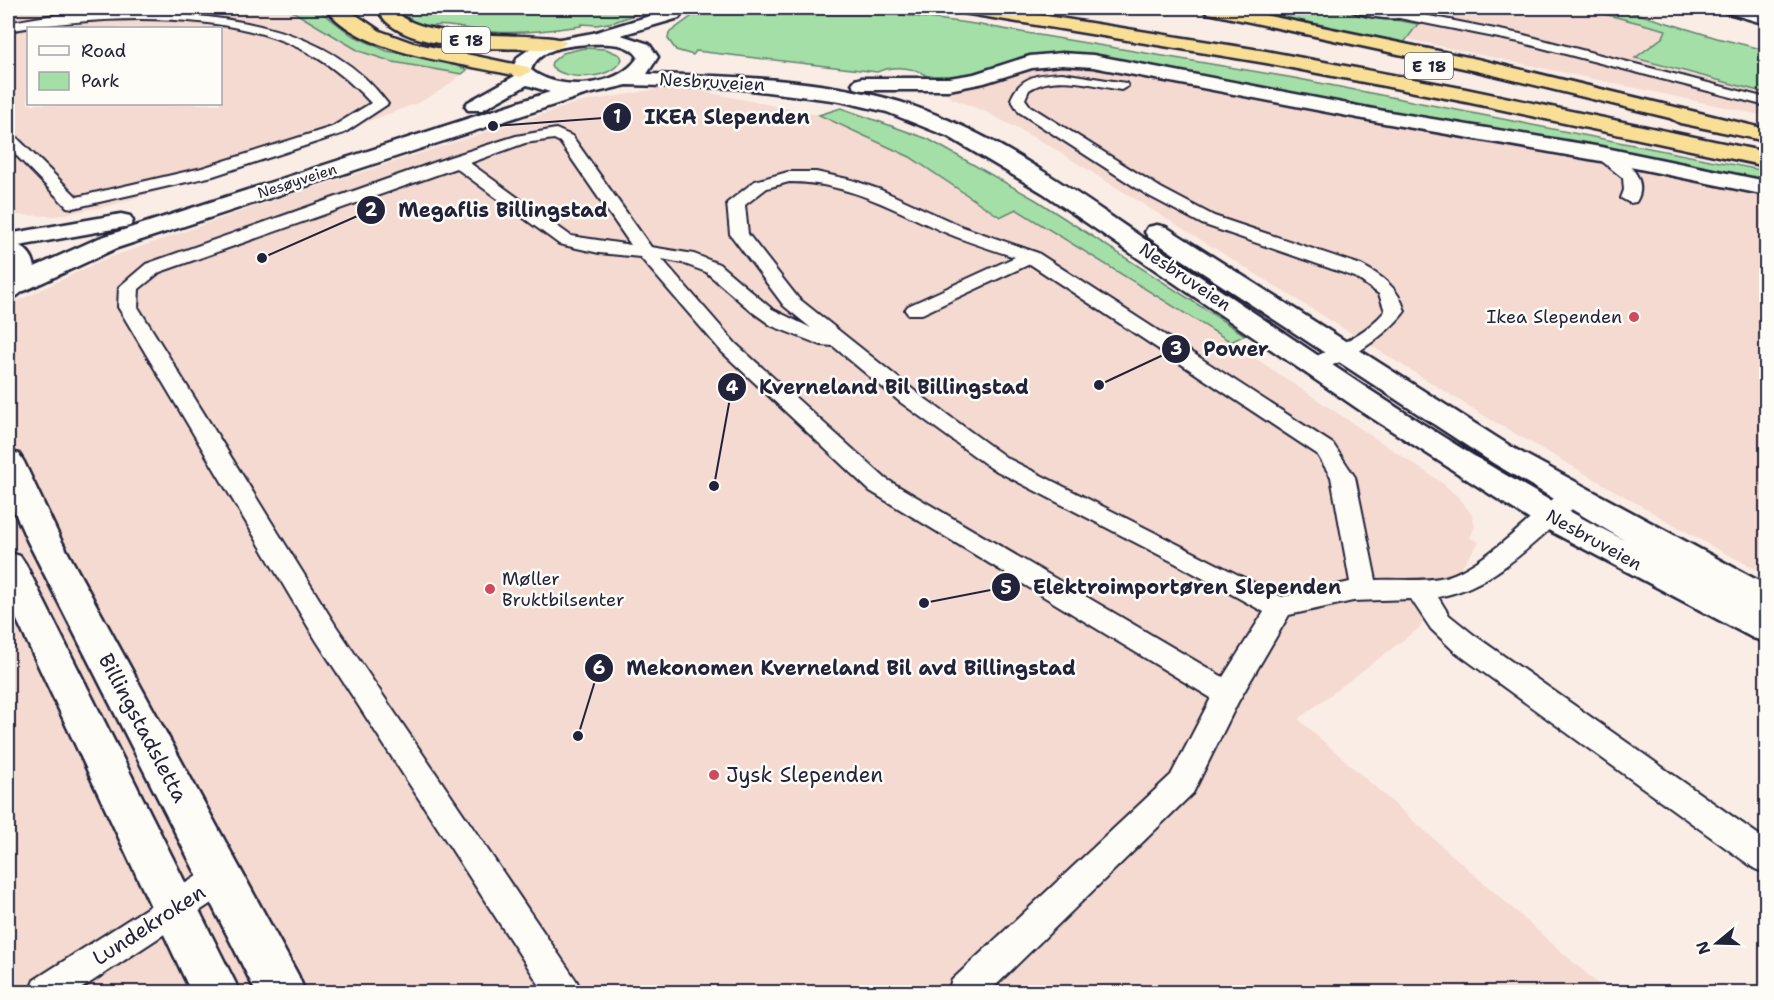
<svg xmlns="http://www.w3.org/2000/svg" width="1774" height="1000" font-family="'Shantell Sans',sans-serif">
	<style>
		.built { fill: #f4dad0; fill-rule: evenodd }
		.green { fill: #a3dfa6; stroke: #628070; stroke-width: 1.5 }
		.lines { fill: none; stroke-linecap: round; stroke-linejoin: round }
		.service-casing { stroke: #22223b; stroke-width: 4 }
		.minor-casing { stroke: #22223b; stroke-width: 5 }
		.tertiary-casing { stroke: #22223b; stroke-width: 5 }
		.secondary-casing { stroke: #22223b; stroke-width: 5 }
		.motorway-casing { stroke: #22223b; stroke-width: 5 }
		.service { fill: #fdfcf7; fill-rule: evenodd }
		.minor { fill: #fdfcf7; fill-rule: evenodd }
		.tertiary { fill: #fdfcf7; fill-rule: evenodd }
		.secondary { fill: #fdfcf7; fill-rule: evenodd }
		.motorway { fill: #f9df96; fill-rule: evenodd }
		.poi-dot { fill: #d1495b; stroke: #fdfcf7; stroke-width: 2 }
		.labels { text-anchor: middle; stroke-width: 5; stroke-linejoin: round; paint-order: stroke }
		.far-street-label { font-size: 15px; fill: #22223b; stroke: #fdfcf7 }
		.shield { fill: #fdfcf7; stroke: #646373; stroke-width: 1.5 }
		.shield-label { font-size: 16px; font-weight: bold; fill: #22223b }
		.street-label { font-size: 18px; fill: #22223b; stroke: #fdfcf7 }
		.poi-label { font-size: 18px; fill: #22223b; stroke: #fdfcf7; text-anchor: end }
		.near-street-label { font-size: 21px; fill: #22223b; stroke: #fdfcf7 }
		.near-poi-label { font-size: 21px; fill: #22223b; stroke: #fdfcf7; text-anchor: start }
		.leader { fill: none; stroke: #22223b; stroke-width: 2 }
		.callout-dot { fill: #22223b; stroke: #fdfcf7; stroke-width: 2 }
		.mark-label { font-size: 18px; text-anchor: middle; font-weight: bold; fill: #fff }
		.callout-label { font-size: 20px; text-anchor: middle; font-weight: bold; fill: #22223b; stroke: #fdfcf7; stroke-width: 5; stroke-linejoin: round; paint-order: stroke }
	</style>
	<rect width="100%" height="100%" fill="#f9ede5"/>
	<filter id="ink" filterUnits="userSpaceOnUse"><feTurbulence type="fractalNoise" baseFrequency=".0167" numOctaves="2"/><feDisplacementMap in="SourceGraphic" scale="12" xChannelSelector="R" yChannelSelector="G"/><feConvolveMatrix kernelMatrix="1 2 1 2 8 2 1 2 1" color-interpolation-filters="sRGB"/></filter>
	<g filter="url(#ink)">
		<path class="built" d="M8,8H287L334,38L393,62L462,74L443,89L420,102L280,154L109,206L54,216L16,215L8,214ZM28,28H220V104H28Z
			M1356,8H1581L1666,30L1663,37L1636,58L1676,71L1766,93V116L1408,39L1418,25L1364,14Z
			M1049,55L1652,158L1766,184V574L1715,548L1488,418L1043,142L984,111L953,99L932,81L982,72L1010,61Z
			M685,88L819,115L910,157L1000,217L1016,209L1231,342L1442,483L1459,498L1472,515L1475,526L1470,538L1479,542L1419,628L1298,719L1607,992H8V306L100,261L260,205L577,103L658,89Z"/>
		<path class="green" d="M287,8H316L352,35L387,51L448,62L467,70L462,74L393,62L359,51Z
			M408,8H654L614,22L597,25L581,24V26C551,30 522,34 492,32C470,31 447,22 426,27L413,22L406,14Z
			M703,8H847L968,23L1294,78L1766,171V184L1652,158L1049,55L1010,61L972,75L932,81C920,66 893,65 877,72L696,51L693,55L676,50L668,39L669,33Z
			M1238,8H1327L1418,24L1403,44Z
			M1581,8H1618L1717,38L1766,50V93L1635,58L1663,37L1666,30Z
			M584,48L606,49L620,55L622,59C613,80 565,82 551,66L552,62L563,53Z
			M841,108L928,139L1036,200L1245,335L1231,342L1016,209L1000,217L910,157L819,115Z"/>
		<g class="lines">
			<defs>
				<path id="service" d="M1399,10L1520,34L1766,98V106L1519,42L1394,17V11Z
					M116,12C211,14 326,19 388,104L344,133L213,176L73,208L67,207L8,147V133L14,135L77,197L202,168L332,127L371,103C350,81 327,61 299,48C218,9 94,16 8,31V23C44,15 79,12 116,12Z
					M1062,73L1126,83L1128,86L1121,90C1093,85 1054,73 1029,90L1025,99L1030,106L1161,188L1214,216L1361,265C1382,276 1398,287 1405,311C1391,332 1332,376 1307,369L1304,365L1307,361C1334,347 1365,335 1385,311L1379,294L1355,277L1202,224L1149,196L1019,112L1011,99C1020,76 1039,74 1062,73Z
					M556,129L572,136L651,247L694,254L719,264L772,309L811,328L784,306L730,234L727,203L755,181L788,172H816L852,180L881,190L963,227L1038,253L1333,444L1355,477L1376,580C1398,579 1423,582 1445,577C1483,567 1532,515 1564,490L1572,488L1580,490L1584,496L1580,502C1538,538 1495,587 1438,597L1449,615L1474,635L1766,840V873L1755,869L1454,651L1431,629L1411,599L1353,601L1289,615L1238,702L1193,793L989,992H947L952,980L1171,775L1211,698L870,491L722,352L640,257L599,253L559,244L456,168L160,272L139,289L138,307L336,626L576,980L582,992H544L316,640L118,307L119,287L146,264L450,157L516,136ZM554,139L560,142L631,245L571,236L470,163L525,143ZM789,182C850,182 895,211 949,234C971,243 993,250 1015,257L908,306L905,310L908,314H922L1030,264L1317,454L1331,477L1350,582L1282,597L1007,458L916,392L798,298L748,234L745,205L767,188ZM662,259L682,263L706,272L751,311L772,326L821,345L833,346L900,402L991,468L1175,563L1264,612L1223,677L886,479L736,344Z
					M1601,149C1623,155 1651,178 1636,202L1630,203L1621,198L1624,190L1623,178L1593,154Z
					M222,863L233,867L238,878L233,889L76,992H29L34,980L211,867Z"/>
				<path id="minor" d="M1349,8H1391L1405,10L1408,14C1402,23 1355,16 1349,8Z
					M1722,8H1748L1766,13V24L1725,12Z
					M1062,53L1093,55L1384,111L1601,147L1766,181V195L1601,161L1384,123L1093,67L1062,65L1032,68L984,83L949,90H862L855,88L852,84L855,80L862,78H949L974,74L1030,56Z"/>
				<path id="tertiary" d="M673,9L682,14L679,18L621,35L649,44L658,57L647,74C731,76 819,78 900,102C998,132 1084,199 1168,255C1317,354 1464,459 1624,540L1493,463L1148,237L1145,232L1148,227L1157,225L1166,227L1515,449L1766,585V642L1753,638L1535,523L1364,413L1043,193L949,137L887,112L840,101L735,88L627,85L584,95L117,248L24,291H8V279L99,238L550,92L527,85L482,110H468L465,106L468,102L515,76L511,71L518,57L538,43L593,33ZM587,44C603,44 628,41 638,57C619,88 558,92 531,70C539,48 567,46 587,44Z
					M121,214L130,216L133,221L130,226L8,248V234Z"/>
				<path id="secondary" d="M8,241C22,245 34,253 35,269C31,283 22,296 8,300Z
					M8,451L19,454L24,462L61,540L298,975L305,992H256L27,540L8,497Z
					M8,552L20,556L26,565L240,992H191L8,601Z"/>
				<path id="motorway" d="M326,8H346L380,31L413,43L528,67L531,71L521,77C467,63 360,56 326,8Z
					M384,8H402L399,14C432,45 557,29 566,43L557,49H541C500,48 406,52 381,15Z
					M954,8H996L1266,51L1466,89L1766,152V166L1466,102L1266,63L963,13Z
					M1199,8H1231L1477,59L1766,129V141L1680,123L1670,118L1477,71L1208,13Z"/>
			</defs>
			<use href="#service" class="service-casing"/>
			<use href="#minor" class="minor-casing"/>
			<use href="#tertiary" class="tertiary-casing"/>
			<use href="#secondary" class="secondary-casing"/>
			<use href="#motorway" class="motorway-casing"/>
			<use href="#service" class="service"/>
			<use href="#minor" class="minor"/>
			<use href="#tertiary" class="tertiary"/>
			<use href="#secondary" class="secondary"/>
			<use href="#motorway" class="motorway"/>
		</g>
	</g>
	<g class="poi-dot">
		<circle cx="1634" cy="317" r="6"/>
		<circle cx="490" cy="589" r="6"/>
		<circle cx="714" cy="775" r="6"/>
	</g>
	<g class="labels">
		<g class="far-street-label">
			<text transform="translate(297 181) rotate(-18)" y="5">Nesøyveien</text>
		</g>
		<g class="shield">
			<rect x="442" y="27" width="48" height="26" rx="4.5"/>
			<rect x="1405" y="53" width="48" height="26" rx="4.5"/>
		</g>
		<g class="shield-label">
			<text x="466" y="46">E 18</text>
			<text x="1429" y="72">E 18</text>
		</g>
		<g class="street-label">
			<text transform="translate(712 82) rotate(3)" y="6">Nesbruveien</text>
			<text transform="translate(1185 277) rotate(34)" y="6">Nesbruveien</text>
			<text transform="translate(1594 540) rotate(29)" y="6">Nesbruveien</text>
		</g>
		<g class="poi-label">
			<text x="1622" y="323">Ikea Slependen</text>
			<text x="502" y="585" text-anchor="start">Møller<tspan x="502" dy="21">Bruktbilsenter</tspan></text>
		</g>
		<g class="near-street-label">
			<text transform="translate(143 728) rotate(62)" y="7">Billingstadsletta</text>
			<text transform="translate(149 925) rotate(-33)" y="7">Lundekroken</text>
		</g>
		<g class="near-poi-label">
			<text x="726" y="782">Jysk Slependen</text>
		</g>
	</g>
	<path class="leader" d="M493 126L617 117M262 258L371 210M1099 385L1176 349M714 486L732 387M924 603L1006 587M578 736L599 668"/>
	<g class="callout-dot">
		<circle cx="493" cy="126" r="6"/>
		<circle cx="262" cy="258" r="6"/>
		<circle cx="1099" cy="385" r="6"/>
		<circle cx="714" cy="486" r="6"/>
		<circle cx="924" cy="603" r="6"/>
		<circle cx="578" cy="736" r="6"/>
		<circle cx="617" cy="117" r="15"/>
		<circle cx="371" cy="210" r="15"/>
		<circle cx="1176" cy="349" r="15"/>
		<circle cx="732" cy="387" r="15"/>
		<circle cx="1006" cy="587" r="15"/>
		<circle cx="599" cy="668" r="15"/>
	</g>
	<g class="mark-label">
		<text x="617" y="123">1</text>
		<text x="371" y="216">2</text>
		<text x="1176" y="355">3</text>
		<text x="732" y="394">4</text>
		<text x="1006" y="594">5</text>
		<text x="599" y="674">6</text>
	</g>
	<g class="callout-label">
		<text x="727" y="124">IKEA Slependen</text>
		<text x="503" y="217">Megaflis Billingstad</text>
		<text x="1236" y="356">Power</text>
		<text x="894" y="394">Kverneland Bil Billingstad</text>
		<text x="1187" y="594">Elektroimportøren Slependen</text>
		<text x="851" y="675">Mekonomen Kverneland Bil avd Billingstad</text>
	</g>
	<rect width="1774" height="1000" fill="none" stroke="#fdfcf7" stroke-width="30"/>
	<rect x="15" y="15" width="1744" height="970" fill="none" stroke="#22223b" stroke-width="2" filter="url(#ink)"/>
	<rect x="27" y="27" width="195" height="78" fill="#fdfcf7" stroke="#a5a5ac" stroke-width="1.5"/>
	<rect x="39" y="46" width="30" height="9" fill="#fdfcf7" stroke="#a5a5ac" stroke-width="1.5"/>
	<text x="81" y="57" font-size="18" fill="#22223b">Road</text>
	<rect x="39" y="72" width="30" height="18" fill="#a3dfa6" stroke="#a5a5ac" stroke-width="1.5"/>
	<text x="81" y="87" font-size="18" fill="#22223b">Park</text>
	<g transform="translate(1717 943) rotate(251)" stroke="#fdfcf7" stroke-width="4.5" paint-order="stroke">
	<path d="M0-4.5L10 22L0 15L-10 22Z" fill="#22223b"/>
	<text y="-9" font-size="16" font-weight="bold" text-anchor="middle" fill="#22223b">N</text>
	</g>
</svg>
